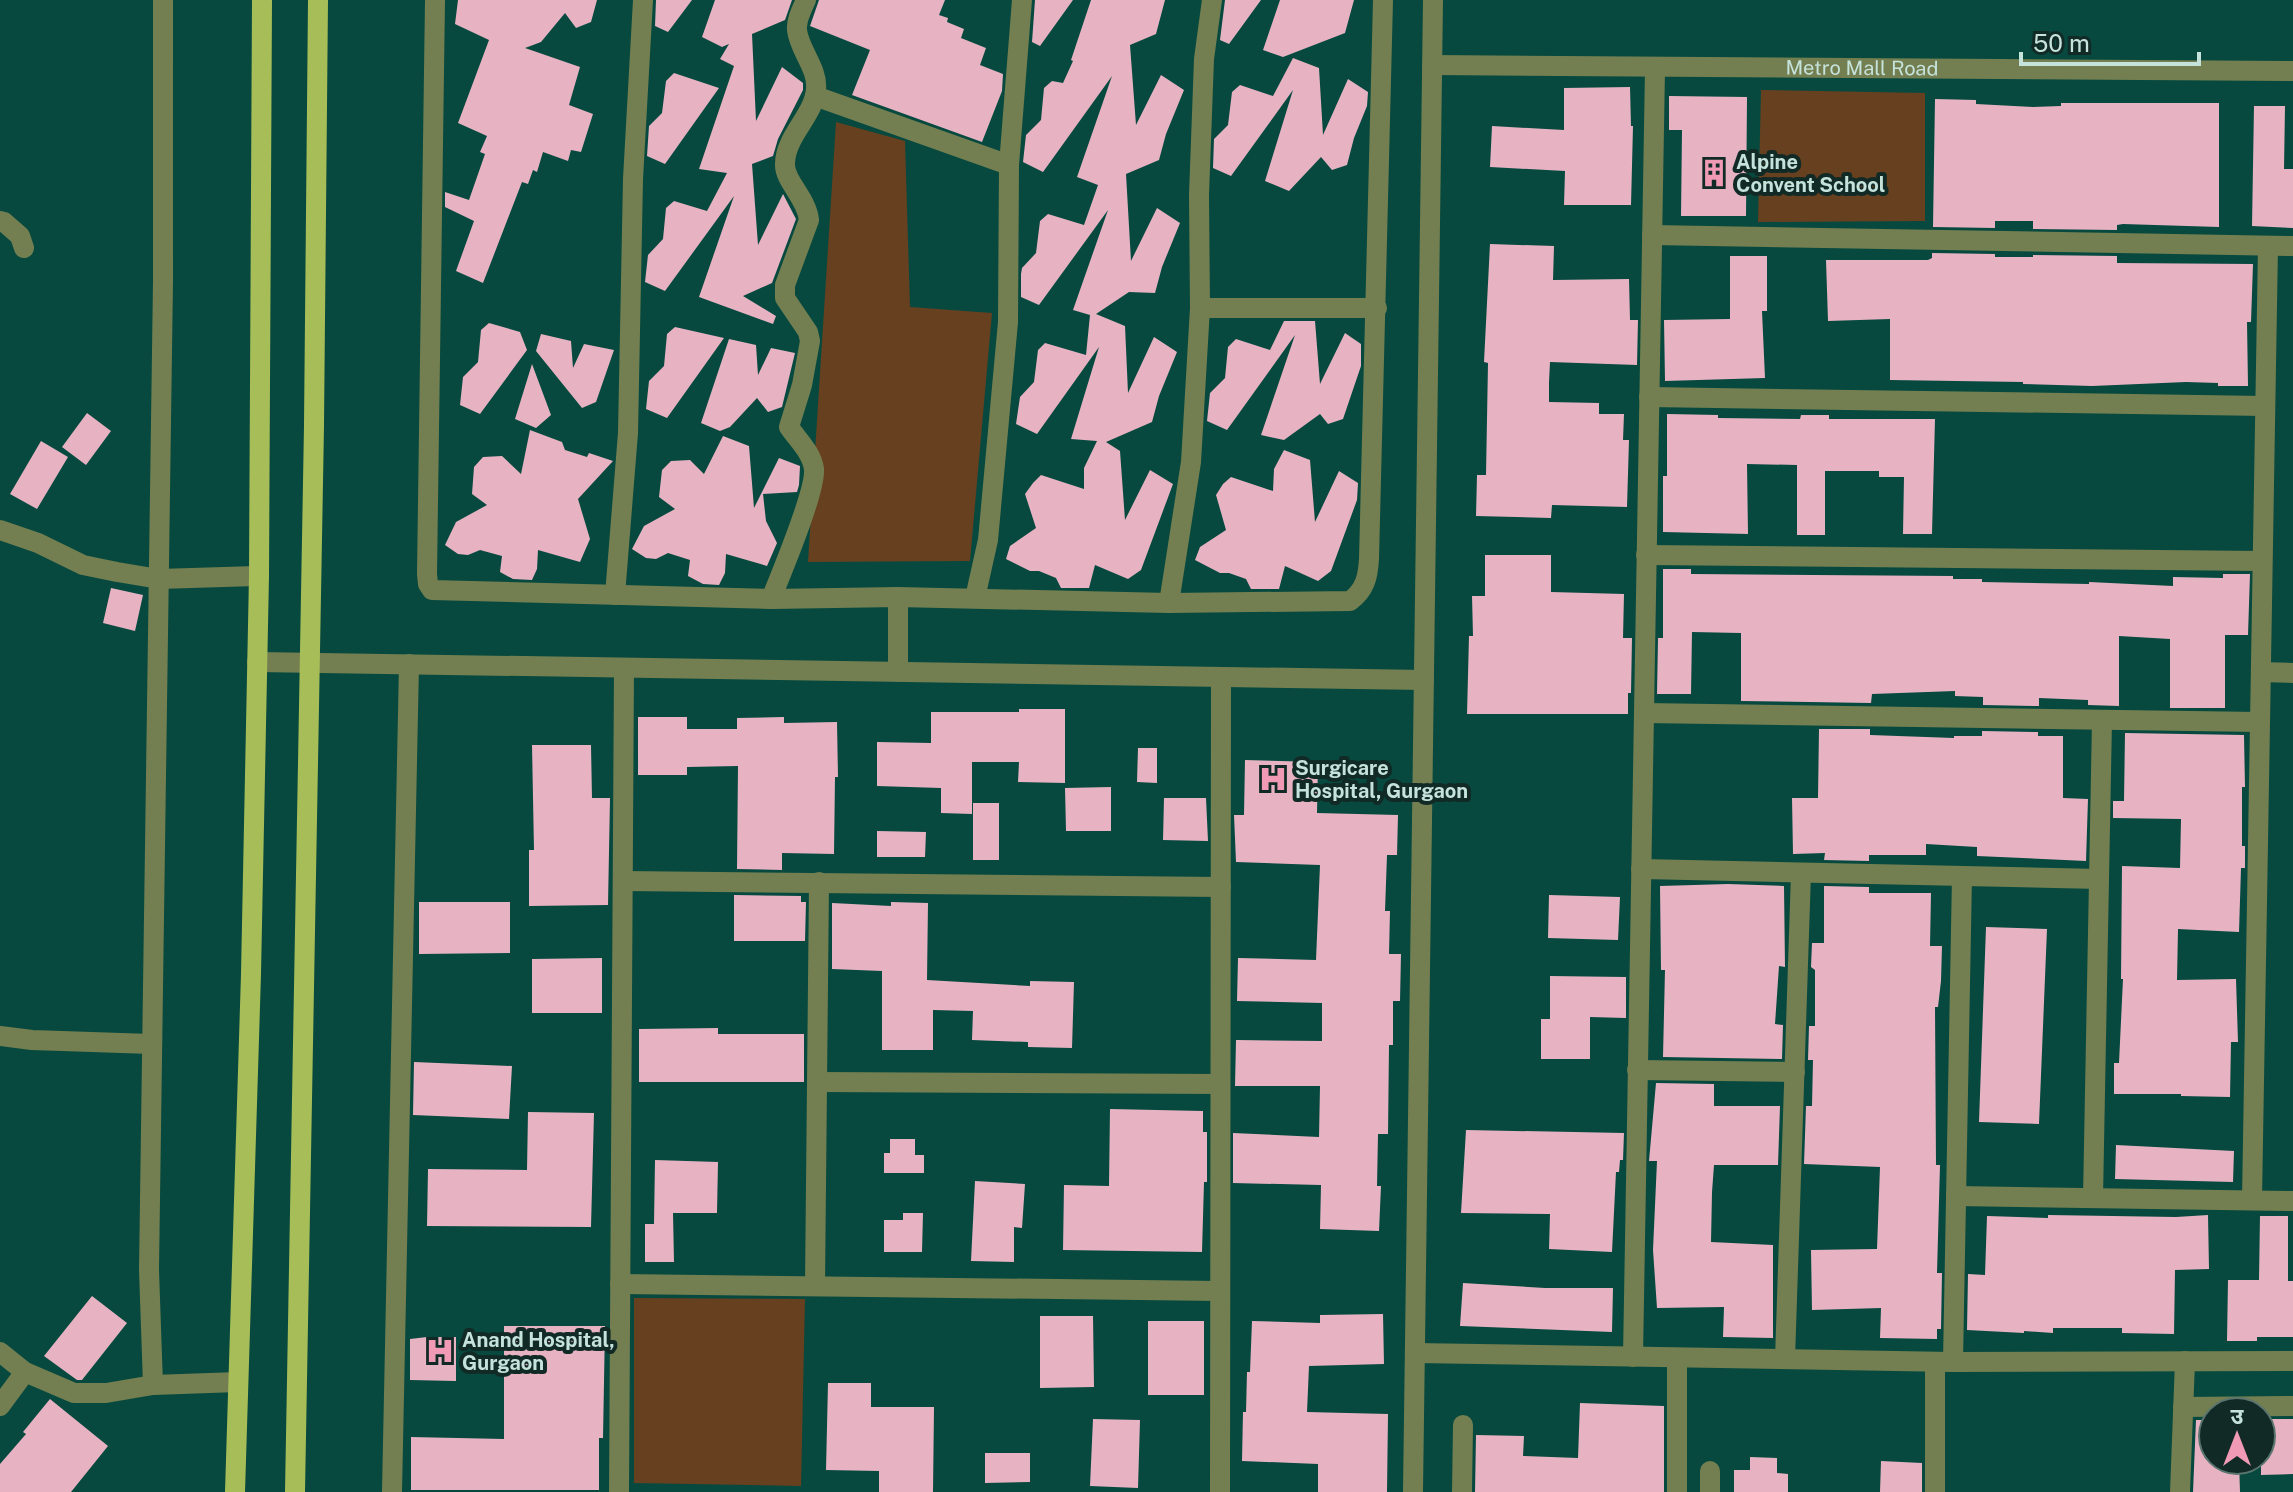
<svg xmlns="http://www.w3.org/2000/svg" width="2293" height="1492" font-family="'Public Sans','Noto Sans Devanagari',sans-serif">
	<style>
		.green { fill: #67401f }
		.building { fill: #e7b3c2 }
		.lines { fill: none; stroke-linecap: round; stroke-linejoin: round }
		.minor { stroke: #737f50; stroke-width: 20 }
		.major { stroke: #a7bd58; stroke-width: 20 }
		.labels { text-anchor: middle; stroke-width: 8; stroke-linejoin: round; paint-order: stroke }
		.street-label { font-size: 20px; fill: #c5e2db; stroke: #122a26 }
		.poi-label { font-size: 20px; font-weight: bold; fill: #c5e2db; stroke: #122a26; text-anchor: start }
	</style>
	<rect width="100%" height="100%" fill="#07493f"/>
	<path class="green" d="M1761,90L1925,93V221L1758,222Z
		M836,122L905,141L910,307L992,313L970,561L808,562Z
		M634,1298L805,1299L801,1486L634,1483Z"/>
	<path class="building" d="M458,0H597L591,22L576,28L565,13L541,42L525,48L580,67L569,105L593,114L581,152L571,150L568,161L543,152L537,172L533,170L528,184L522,182L483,283L456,271L474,221L445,207V192L469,200L485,154L480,152L487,136L458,123L489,40L455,24Z
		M656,0H692L668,32L655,26Z
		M715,0H792L785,20L752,34L756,121L782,67L803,83V90L778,139L773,156L752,164L758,245L783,194L796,219L772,283L743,296L776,316L773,324L699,297L734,196L665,291L645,282L648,255L663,239L666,208L674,201L707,211L727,173L699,169L734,66L720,59L729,44L722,47L702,37Z
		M819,0H945L939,15L948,18L947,22L964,29L961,38L986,48L980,65L1003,74L1002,91L982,142L852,95L870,50L810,26Z
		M1035,0H1073L1040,46L1032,42Z
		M1091,0H1165L1156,34L1130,45L1136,125L1161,75L1184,90L1166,134L1159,160L1126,174L1131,261L1157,208L1180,223L1162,267L1155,293L1129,292L1096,314L1125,326L1128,393L1154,337L1177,352L1159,396L1152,422L1106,442L1120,451L1125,520L1150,470L1173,484L1141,570L1128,579L1095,565L1089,588H1061L1056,578L1039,571H1030L1006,559L1010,546L1036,528L1025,494L1033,483L1041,475L1084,489V468L1097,441L1071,439L1099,347L1037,434L1016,424L1020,397L1034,382L1038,350L1045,343L1086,355L1090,315L1073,310L1108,210L1039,305L1021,297V274L1022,268L1036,253L1040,221L1048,214L1084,225L1098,185L1077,177L1112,76L1043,172L1023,162L1026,135L1041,120L1044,88L1052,81L1063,83L1073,61L1071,60Z
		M1225,0H1261L1229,44L1220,40Z
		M1280,0H1354L1345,33L1283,57L1263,50Z
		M1293,58L1319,68L1323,135L1348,79L1368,92L1367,106L1354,138L1347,165L1332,170L1321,157L1289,191L1265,181L1293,90L1231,176L1213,168L1214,139L1228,125L1232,92L1240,85L1273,96Z
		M674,73L719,88L665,164L647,156L649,126L662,113L666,81Z
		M1630,87L1631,126H1633L1631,205H1564L1565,171L1490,167L1492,126L1564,130V88Z
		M1669,96L1747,97L1746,216H1681L1682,130H1669Z
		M1935,99L1976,100V104L2033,107L2061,106V103H2219V227L2123,224L2117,225V230L2033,229V221H1995V228L1933,227Z
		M2254,106H2285L2284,169H2293V228L2252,226Z
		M1490,244L1554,246L1553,280L1629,279L1630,320H1638L1637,365L1550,362L1549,382V402L1599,403V414H1624L1623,440H1629L1627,507L1552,505L1551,518L1476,516L1477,475H1486L1488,363L1484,362Z
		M1932,253L1995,254V257H2033V255L2117,256V263L2253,264L2251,322H2247L2248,386H2218V383L2186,382L2092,386L2023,384V382L1890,380V319L1828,321L1826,260H1928L1932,258Z
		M1730,256H1767V311H1762L1765,378L1665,381L1664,320L1730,319Z
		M1284,321H1315L1320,384L1345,333L1361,344V366L1343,419L1328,424L1320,414L1284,440L1261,435L1295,335L1227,430L1207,421L1210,393L1225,378L1228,347L1236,339L1270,350Z
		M489,323L520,332L527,350L480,414L460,405L463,377L478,362L481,330Z
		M675,327L724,338L667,418L646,409L649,381L664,366L667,334Z
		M541,334L571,341L573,368L584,344L614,350L596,402L582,408L536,351Z
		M729,339L756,345L758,375L771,348L795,353L782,407L768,412L757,398L730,427L720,431L701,423Z
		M532,364L551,415L536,428L515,419Z
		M87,413L111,431L86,465L62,447Z
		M1667,414L1718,415V418L1800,419L1801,415H1829V419H1935L1932,534H1903L1904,477H1879V471H1825V535H1797V465L1747,464L1748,534L1663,532V476H1667Z
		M530,430L562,442L565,450L587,457L589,453L613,461L578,499L590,539L580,562L538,550L537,569L532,580L513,579L500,572L502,556L480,550L468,555L458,554L445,545L456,522L487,505L472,494L474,467L483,457L502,456L521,474Z
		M723,436L749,446L754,508L779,458L800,466L799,485L797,492L763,494L766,521L777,543L767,566L726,554L725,573L719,585L703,584L688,576L690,560L668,553L656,559L646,558L632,549L644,526L675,509L659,497L662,470L671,461L690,460L704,474Z
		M41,441L68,457L37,509L10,494Z
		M1284,450L1310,460L1315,522L1339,471L1358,483L1357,500L1331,571L1318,581L1285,566L1279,589H1251L1246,579L1229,573H1220L1195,560L1200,547L1226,530L1216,495L1223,484L1231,477L1273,491L1274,469Z
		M1485,555H1551V592L1624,594L1623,638H1632L1631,693H1628V714H1467L1469,636H1473L1472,596H1485Z
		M1663,569H1691V574L1953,576V579H1982V582L2089,584V582L2173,586V577L2223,578V574H2250L2248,635H2225V708H2170V639L2119,636V706L2088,705V700L2039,698V706L1983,705V697L1955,696V691L1872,694L1871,703L1741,701V633L1692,632L1691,694H1657L1658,638H1663Z
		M111,588L143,595L135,631L103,623Z
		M1019,709H1065V783L1018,782L1019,762H972V814L941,813V788L877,786V742L931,743V712H1019Z
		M638,717H687V729H737V718L784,717V723L837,722L838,777H835L834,854L782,853V870L737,869L738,766L687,767V775H638Z
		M1819,729H1870V735L1954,738V736H1982V731L2038,732V736H2063V798L2088,799L2086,861L1977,856V847L1926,844V855H1869V861L1824,860L1825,853L1793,854L1792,798H1818Z
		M2125,733L2244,735L2245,787H2242V846H2245V868H2241L2239,932L2178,929L2177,980L2236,979L2238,1042H2231L2230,1097L2181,1096V1094H2114V1063H2119L2123,979H2121L2122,866L2180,868L2181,819L2113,818V801H2124Z
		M532,745H591L592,798H610L608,905L529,906V850H534Z
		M1138,748H1157V783L1137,782Z
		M1245,760L1318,762L1317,813L1398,815L1397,855H1387L1385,911H1390L1389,954H1401L1400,1001H1393V1045H1389L1388,1134H1378L1377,1186H1381L1379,1231L1320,1229L1321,1185L1233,1183V1133L1319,1137L1320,1086H1235L1236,1040L1322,1041V1003L1237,1001L1238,958L1316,960L1320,865L1236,862L1234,815H1244Z
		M1111,787V831H1066L1065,788Z
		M1164,798H1206L1208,841L1163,840Z
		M973,803H999V860H973Z
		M877,831L926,832L925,857H877Z
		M1728,884L1784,886L1785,967L1779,966L1775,1024L1783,1025L1782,1059L1663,1057L1665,970H1661L1660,886Z
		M1824,886L1869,887V893H1931L1930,946H1942L1941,981L1938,1007H1935L1936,1165H1940L1937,1273H1942L1941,1329H1937V1339L1880,1338L1881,1308L1812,1310L1811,1250L1877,1249L1880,1167L1804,1164L1806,1106H1812L1813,1060H1808L1809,1026H1815V970L1811,967L1812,943H1824Z
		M734,895L801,896V902H806L805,941H734Z
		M1549,895L1620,897L1618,940L1548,938Z
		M419,902H510V953L419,954Z
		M891,902L928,903L927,980L1030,986V981L1074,982L1072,1048L1028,1047V1042L972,1040L973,1011L933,1010V1050H882V971L832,969V903L891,906Z
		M1986,927L2047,929L2039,1124L1979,1122Z
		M602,958V1013H532V959Z
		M1550,976L1626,977V1018L1590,1017V1059H1541V1019H1550Z
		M718,1028V1034H804V1082H639V1029Z
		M414,1062L512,1066L509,1119L413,1115Z
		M1656,1083L1714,1084V1106H1780L1778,1165H1714L1712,1192L1711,1242L1773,1245V1338L1723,1337L1724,1307L1657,1308L1653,1250L1657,1161H1649Z
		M1110,1109L1203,1111V1132H1207V1182H1204L1202,1252L1063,1250L1064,1185L1109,1186Z
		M528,1112L594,1113L591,1227L427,1226L428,1169L527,1170Z
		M1466,1130L1624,1133L1623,1160H1620L1619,1172H1616L1612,1252L1549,1249L1550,1214L1461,1213Z
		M890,1139H915V1155H924V1173H884V1153H890Z
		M2116,1145L2234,1151L2233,1182L2115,1179Z
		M655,1160L718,1162L717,1213H673L674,1262H645V1224H654Z
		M975,1181L1025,1184L1022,1228L1014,1227V1262L971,1261Z
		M903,1213H923L922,1252H884V1220H903Z
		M2048,1215L2176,1217L2208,1215L2209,1269L2175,1270L2174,1334L2122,1333V1328H2053V1333L2024,1331V1333L1967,1330L1968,1274L1985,1275L1987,1216L2048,1218Z
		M2260,1216H2288V1281H2293V1337H2257V1341H2227L2228,1280H2259Z
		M1463,1283L1545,1288H1613L1612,1332L1460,1326Z
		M92,1296L127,1323L82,1380H77L44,1356Z
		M1383,1314L1384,1364L1309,1366L1307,1412L1388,1414L1387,1492H1318V1464L1242,1461L1243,1412H1246L1247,1372H1250L1252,1321L1320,1323V1315Z
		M1040,1316H1093L1094,1387L1040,1388Z
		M1148,1321H1204V1395H1148Z
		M504,1326H605L603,1438H599V1490H411V1437L504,1439Z
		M427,1337H456V1381L410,1380V1339Z
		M828,1383H871V1407H934L933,1492H879V1471L826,1470Z
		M50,1399L108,1446L71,1492H0V1464L26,1434L23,1432Z
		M1580,1403L1664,1406V1492H1475L1476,1435L1524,1436L1523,1456L1578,1458Z
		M1093,1419L1140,1420L1138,1488L1090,1486Z
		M2261,1419H2293V1474L2261,1475Z
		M2196,1420H2213V1460H2239L2240,1492H2193Z
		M985,1453H1030V1482L985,1483Z
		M1750,1457L1777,1458V1473L1788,1474V1492H1734V1470H1750Z
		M1881,1461L1922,1463V1492H1880Z"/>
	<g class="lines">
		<g class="minor">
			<path d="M435,0L427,574L428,584L432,590L771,599L898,597L1169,603L1350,601C1365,590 1368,577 1369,559L1383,0"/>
			<path id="s1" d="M1432,65L2293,71"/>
			<path d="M815,96L1009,165"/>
			<path d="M0,221L4,222L20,236L24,248"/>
			<path d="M1652,235L2293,246"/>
			<path d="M1200,308H1377"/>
			<path d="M1649,397L2265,406"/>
			<path d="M0,530L38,543L83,565L117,572L159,579L259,576"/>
			<path d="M1646,555L2262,561"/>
			<path d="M615,595L628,433L633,179L643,0"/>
			<path d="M975,598L988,540L1008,322L1009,165L1022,0"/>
			<path d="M771,599C781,574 816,491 814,469C812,453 798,440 789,427L802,385L810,341L808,332L785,298V285L809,220C807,198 784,181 785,164C785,136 814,116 816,89C818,68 799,50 797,30C796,20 802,9 806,0"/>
			<path d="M1169,603L1191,462L1200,308L1199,195L1204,59L1212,0"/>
			<path d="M257,662L1424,680"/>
			<path d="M898,672V597"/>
			<path d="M2261,672L2293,673"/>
			<path d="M1644,713L2260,722"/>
			<path d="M1641,869L2099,879"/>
			<path d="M623,881L1221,887"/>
			<path d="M0,1036L32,1040L151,1044"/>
			<path d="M1637,1070L1795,1072"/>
			<path d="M818,1082L1220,1084"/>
			<path d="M1956,1196L2293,1201"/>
			<path d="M2093,1198L2102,720"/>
			<path d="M2252,1200L2268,246"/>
			<path d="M620,1284L1220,1291"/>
			<path d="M815,1286L819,882"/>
			<path d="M0,1352L25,1372L74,1393H106L153,1385L238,1382"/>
			<path d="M1415,1353L1953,1362L2293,1361"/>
			<path d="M1633,1357L1655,69"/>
			<path d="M1785,1359L1801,873"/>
			<path d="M1935,1362V1492"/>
			<path d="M1953,1362L1962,876"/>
			<path d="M153,1385L149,1270L163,281V0"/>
			<path d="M0,1406L25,1372"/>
			<path d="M2183,1407L2293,1406"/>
			<path d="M1710,1471V1492"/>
			<path d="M392,1492L409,664"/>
			<path d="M619,1492L624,668"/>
			<path d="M1220,1492L1221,677"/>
			<path d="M1413,1492L1433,0"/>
			<path d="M1462,1492L1463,1425"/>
			<path d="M1677,1492V1358"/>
			<path d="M2180,1492L2185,1361"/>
		</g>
		<path class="major" d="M235,1492L251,974L259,576L262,0
			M295,1492L314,426L318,0"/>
	</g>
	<defs>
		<symbol id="building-bare" viewBox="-9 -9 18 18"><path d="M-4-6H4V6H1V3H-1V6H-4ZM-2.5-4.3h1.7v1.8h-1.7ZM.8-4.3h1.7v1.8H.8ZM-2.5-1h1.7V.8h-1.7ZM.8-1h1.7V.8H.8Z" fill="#f09ab5" stroke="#122a26" stroke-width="2.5" paint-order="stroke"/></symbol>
		<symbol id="hospital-bare" viewBox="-9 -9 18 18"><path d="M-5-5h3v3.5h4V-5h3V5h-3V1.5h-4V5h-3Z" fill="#f09ab5" stroke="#122a26" stroke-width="2.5" paint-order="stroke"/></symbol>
	</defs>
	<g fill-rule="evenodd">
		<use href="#building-bare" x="1694" y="153" width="40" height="40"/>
		<use href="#hospital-bare" x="1253" y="759" width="40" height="40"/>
		<use href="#hospital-bare" x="420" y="1331" width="40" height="40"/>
	</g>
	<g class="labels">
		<g class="street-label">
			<text dy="7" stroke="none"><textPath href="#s1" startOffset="430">Metro Mall Road</textPath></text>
		</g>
		<g class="poi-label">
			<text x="1736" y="169">Alpine<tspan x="1736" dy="23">Convent School</tspan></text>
			<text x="1295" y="775">Surgicare<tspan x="1295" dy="23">Hospital, Gurgaon</tspan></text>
			<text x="462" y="1347">Anand Hospital,<tspan x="462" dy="23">Gurgaon</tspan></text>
		</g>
	</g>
	<g transform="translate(2237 1436)"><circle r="38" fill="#122a26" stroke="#5a746e" stroke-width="2"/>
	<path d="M0-6L14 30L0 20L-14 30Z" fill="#f09ab5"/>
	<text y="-12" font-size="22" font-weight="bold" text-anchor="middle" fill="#c5e2db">उ</text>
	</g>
	<path d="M2021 52v12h178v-12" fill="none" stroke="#c5e2db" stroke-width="4"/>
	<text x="2033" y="52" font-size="24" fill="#c5e2db" stroke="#122a26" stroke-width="6" paint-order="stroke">50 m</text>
</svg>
